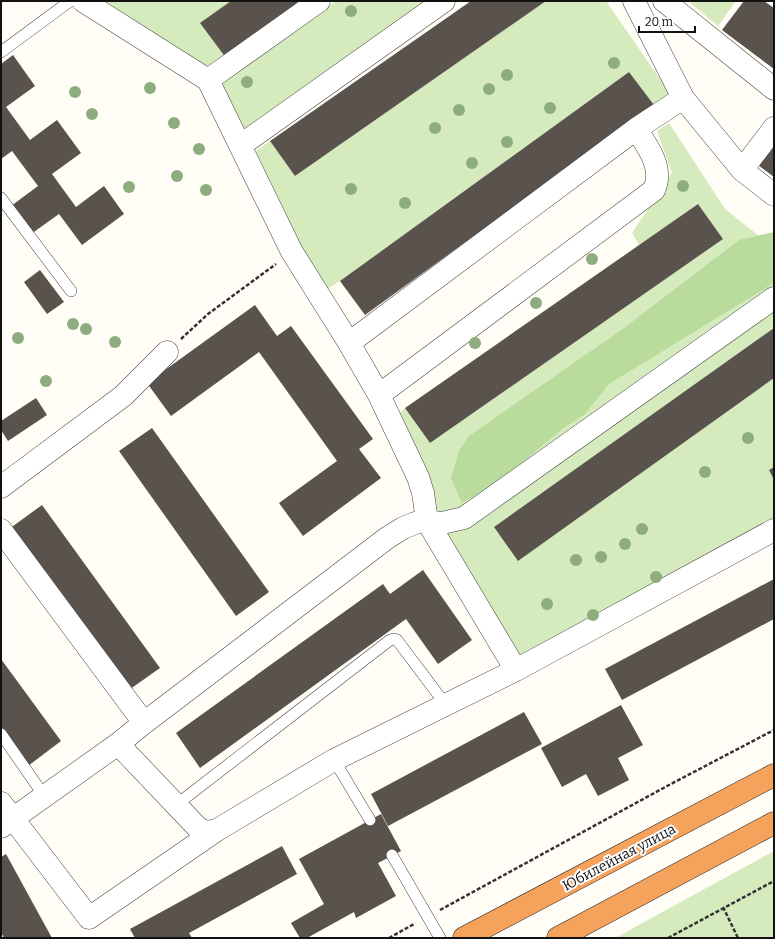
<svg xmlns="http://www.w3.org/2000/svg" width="775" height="939" font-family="Bitter,serif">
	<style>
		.green { fill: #d5ebbd }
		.forest { fill: #b9dc9c }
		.building { fill: #5a524d }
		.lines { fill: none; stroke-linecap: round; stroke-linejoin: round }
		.lane-casing { stroke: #444; stroke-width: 12 }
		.street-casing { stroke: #444; stroke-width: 23 }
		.highway-casing { stroke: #222; stroke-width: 23 }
		.path { stroke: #333; stroke-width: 2.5; stroke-dasharray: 4 2; stroke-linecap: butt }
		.lane { stroke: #fff; stroke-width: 11 }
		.street { stroke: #fff; stroke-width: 22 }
		.highway { stroke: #f5a25d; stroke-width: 22 }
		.tree { fill: #8dad7f }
		.labels { text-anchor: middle; stroke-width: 4; stroke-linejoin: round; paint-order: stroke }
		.street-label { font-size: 14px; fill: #111; stroke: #fff }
	</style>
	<rect width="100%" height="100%" fill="#fffdf5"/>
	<path class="green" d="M105,1H231L201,23L226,58L209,70Z
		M336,1H430L244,132L221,84Z
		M546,1H606L671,95L654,105L629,72L340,281L327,289L298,247L252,154L270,141L295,176Z
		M688,1H736L718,26Z
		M669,123L725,209L774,248V467L769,470L774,480V524L532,662L518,656L433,514L429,479L400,413L405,408L430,443L723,239L698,204L639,245L632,233L672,173L657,131Z
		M774,851V938H615Z"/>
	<path class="forest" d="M774,232V283L609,384L585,414L561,430L504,478L462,503L451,478L459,451L469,436L624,328L739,240Z"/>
	<path class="building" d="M231,1H308L226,58L200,23Z
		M471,1H546L295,176L270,141Z
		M744,1H764L774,8V69L722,30Z
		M13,55L35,86L6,107L30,140L57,120L81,153L52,174L76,207L104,186L124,214L82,245L59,214L31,234L11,206L38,186L12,151L1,159V64Z
		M629,72L654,105L365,315L340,281Z
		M774,145V177L758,165Z
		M698,204L723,239L430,443L405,408Z
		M40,270L64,302L47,314L24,282Z
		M255,305L277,336L291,326L373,439L359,449L381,478L303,536L279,503L337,461L259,352L171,416L147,383Z
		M774,328V378L518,561L494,527Z
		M36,398L47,415L8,441L1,430V421Z
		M152,428L269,592L236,616L119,451Z
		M774,467V480L769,470Z
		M42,505L160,668L126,692L9,529Z
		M423,570L472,640L438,664L406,619L200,768L176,733L383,584L390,594Z
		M774,579V619L622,700L605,669Z
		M1,659L61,741L28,766L1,729Z
		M621,705L643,745L618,758L629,780L598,796L586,774L562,787L541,748Z
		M524,712L542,744L388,826L371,794Z
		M381,814L401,851L378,863L396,896L356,918L354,912L307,938H300L291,923L324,904L299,859Z
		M282,846L297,874L189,933L192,938H135L130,929Z
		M6,854L52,938H4L1,932V857Z"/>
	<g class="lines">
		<defs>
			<path id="lane" d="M1,52L70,1
				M1,198L71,291
				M1,734L45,797
				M334,760L370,820
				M176,805L390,640L394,639L397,640L446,705
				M392,855L440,938"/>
			<path id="street" d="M83,1L208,80L292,252L349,343L379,395L418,477L423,493L427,521L516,670
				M634,1L683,98L742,170L774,195
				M664,1L774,89
				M208,80L319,1
				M241,145L444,1
				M742,170L774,128
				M349,343L636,129
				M379,395L654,190C664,168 648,147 636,129L683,98
				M1,487L123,396L167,352
				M1,530L144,723
				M118,744L144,723L387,538L403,528L415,523L422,521L442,523L464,518L774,298
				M1,803L89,918L217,830
				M1,827L118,744L198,828L206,832L217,830L334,760L516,670L774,530"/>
			<path id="highway" d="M464,938L774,775
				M558,938L774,823"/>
		</defs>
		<use href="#lane" class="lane-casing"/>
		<use href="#street" class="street-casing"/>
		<use href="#highway" class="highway-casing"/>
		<path class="path" d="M181,339L208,314L276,264
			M723,907L738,938
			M440,910L669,785L774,730
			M389,938L414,924
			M668,938L774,881"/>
		<use href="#lane" class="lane"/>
		<use href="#street" class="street"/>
		<use href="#highway" class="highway"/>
	</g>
	<g class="tree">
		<circle cx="351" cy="11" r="6"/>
		<circle cx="614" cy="63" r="6"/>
		<circle cx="507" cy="75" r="6"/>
		<circle cx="247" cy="82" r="6"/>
		<circle cx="150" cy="88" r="6"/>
		<circle cx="489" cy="89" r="6"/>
		<circle cx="75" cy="92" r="6"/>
		<circle cx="550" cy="108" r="6"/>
		<circle cx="459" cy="110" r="6"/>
		<circle cx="92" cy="114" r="6"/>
		<circle cx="174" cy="123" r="6"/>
		<circle cx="435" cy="128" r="6"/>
		<circle cx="507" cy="142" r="6"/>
		<circle cx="199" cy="149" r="6"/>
		<circle cx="472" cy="163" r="6"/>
		<circle cx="177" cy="176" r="6"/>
		<circle cx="683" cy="186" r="6"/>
		<circle cx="129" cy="187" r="6"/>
		<circle cx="351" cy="189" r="6"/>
		<circle cx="206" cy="190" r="6"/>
		<circle cx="405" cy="203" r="6"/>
		<circle cx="592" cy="259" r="6"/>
		<circle cx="536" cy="303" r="6"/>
		<circle cx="73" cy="324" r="6"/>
		<circle cx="86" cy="329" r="6"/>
		<circle cx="18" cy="338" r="6"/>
		<circle cx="115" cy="342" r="6"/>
		<circle cx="475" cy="343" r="6"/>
		<circle cx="46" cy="381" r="6"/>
		<circle cx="748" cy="438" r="6"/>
		<circle cx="705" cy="472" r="6"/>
		<circle cx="642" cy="529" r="6"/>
		<circle cx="625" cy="544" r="6"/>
		<circle cx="601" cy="557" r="6"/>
		<circle cx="576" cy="560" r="6"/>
		<circle cx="656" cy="577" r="6"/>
		<circle cx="547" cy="604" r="6"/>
		<circle cx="593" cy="615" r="6"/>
	</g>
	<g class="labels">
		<g class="street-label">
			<text transform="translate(619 857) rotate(-28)" y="5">Юбилейная улица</text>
		</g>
	</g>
	<rect width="775" height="939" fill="none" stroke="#111111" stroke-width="4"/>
	<path d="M639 26v6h56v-6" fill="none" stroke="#111111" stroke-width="2"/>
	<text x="645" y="26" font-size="12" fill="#111111" stroke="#ffffff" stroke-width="3" paint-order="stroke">20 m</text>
</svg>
